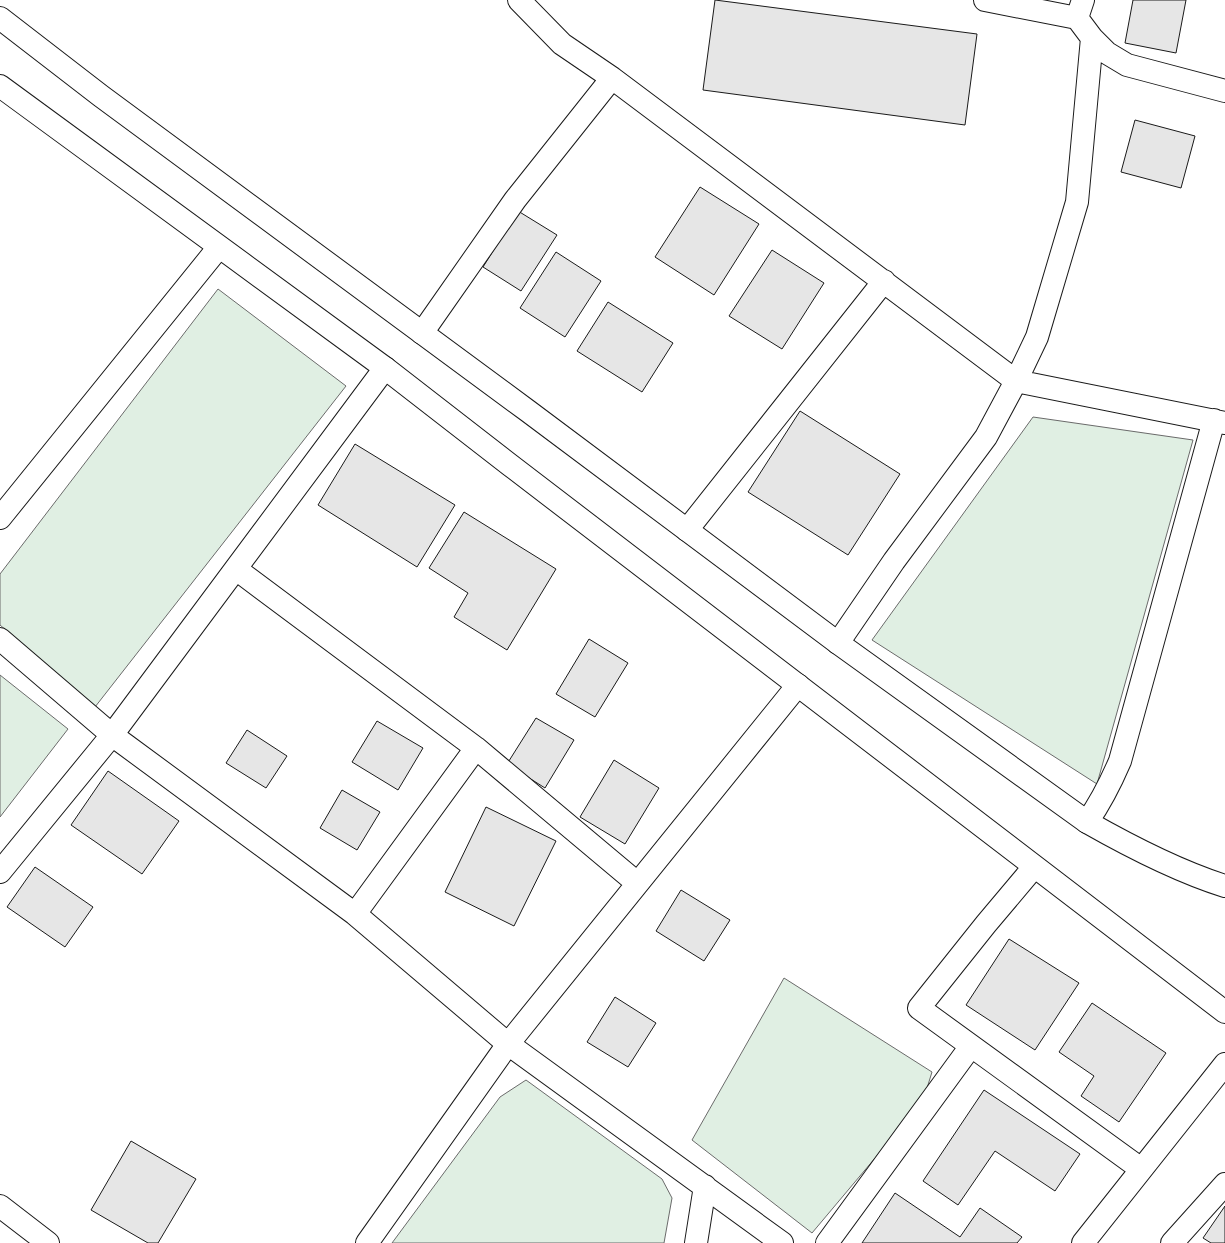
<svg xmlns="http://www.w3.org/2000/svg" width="1225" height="1243" font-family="Literata,serif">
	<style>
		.green { fill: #e0efe3; stroke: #6a6a6a }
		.building { fill: #e6e6e6; stroke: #1a1a1a }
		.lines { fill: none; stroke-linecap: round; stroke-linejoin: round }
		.street-casing { stroke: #1a1a1a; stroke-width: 24 }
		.secondary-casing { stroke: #1a1a1a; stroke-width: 24 }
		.street { stroke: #fff; stroke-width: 22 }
		.secondary { stroke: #fff; stroke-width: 22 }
	</style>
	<rect width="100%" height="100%" fill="#fff"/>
	<path class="green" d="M218,289L346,386L95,707L0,625V574Z
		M1033,417L1193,440L1097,784L872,640Z
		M0,675L68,729L0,817Z
		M784,978L932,1072L923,1101L812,1233L692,1140Z
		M526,1080L662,1179L672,1198L664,1243H392L500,1097Z"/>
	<path class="building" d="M715,0L977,34L965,125L703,90Z
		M1133,0H1186L1176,53L1125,43Z
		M1135,120L1195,136L1181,188L1121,172Z
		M700,187L759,224L714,295L655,257Z
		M518,211L557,235L521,291L483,267Z
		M772,250L824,283L782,349L729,316Z
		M556,252L601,281L565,337L520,308Z
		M608,302L673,343L642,392L577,351Z
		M800,411L900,474L848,555L748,492Z
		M355,444L455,505L417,567L318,505Z
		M464,512L556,569L507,650L454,617L468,593L429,568Z
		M589,639L628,663L595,717L556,694Z
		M536,718L574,740L545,788L507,764Z
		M377,721L423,748L398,790L352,762Z
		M247,730L287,756L266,788L226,763Z
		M614,760L659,788L625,844L580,817Z
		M108,771L179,821L142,874L71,825Z
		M342,790L380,812L357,850L320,828Z
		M486,807L556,841L514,926L445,892Z
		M35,867L93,907L65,947L7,907Z
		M681,890L730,920L704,961L656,931Z
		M1009,939L1079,983L1035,1050L966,1005Z
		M615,997L656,1023L628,1067L587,1042Z
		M1092,1003L1166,1053L1119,1122L1081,1096L1094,1076L1059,1052Z
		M984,1090L1080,1154L1055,1191L995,1151L958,1205L923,1181Z
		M131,1141L196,1179L158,1243H148L91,1210Z
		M895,1193L960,1237L980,1208L1022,1237L1017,1243H862Z
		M1225,1206V1243H1211L1203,1238Z"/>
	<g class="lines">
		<defs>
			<path id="street" d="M519,0L562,44L612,78L1016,381L1225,423
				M985,0L1077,18L1092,38L1107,53L1127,65L1225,91
				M1077,18L1083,0
				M422,333L515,200L612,78
				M0,518L219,247
				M687,530L884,281
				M236,569L476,748L637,883
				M0,639L112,735L355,914L508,1044L782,1243
				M838,643L894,561L986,437L1016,381L1037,337L1077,202L1092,38
				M1087,822C1101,802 1111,782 1120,761L1214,420
				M1034,867L986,924L919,1008L1141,1169
				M0,872L112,735L385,368
				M355,914L476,748
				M0,1206L48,1243
				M367,1243L508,1044L798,685
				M696,1243L705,1186
				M827,1243L971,1046
				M1083,1243L1225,1064
				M1172,1243L1225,1184"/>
			<path id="secondary" d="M0,18L101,96L528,411L838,643L1087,822C1131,847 1177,871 1225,886
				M0,86L385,368L510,465L1225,1012"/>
		</defs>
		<use href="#street" class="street-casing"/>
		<use href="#secondary" class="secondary-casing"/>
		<use href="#street" class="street"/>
		<use href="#secondary" class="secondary"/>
	</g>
</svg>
